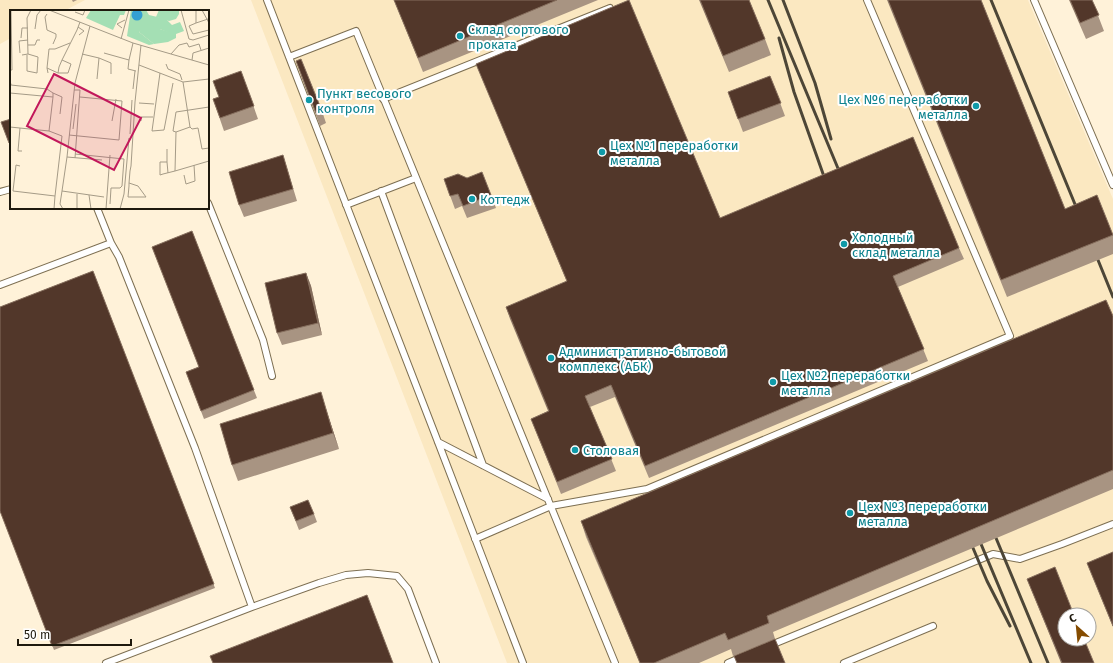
<svg xmlns="http://www.w3.org/2000/svg" width="1113" height="663" font-family="'Fira Sans',sans-serif">
	<style>
		.built { fill: #fbe8c1; fill-rule: evenodd }
		.lines { fill: none; stroke-linecap: round; stroke-linejoin: round }
		.lane-casing { stroke: #7d6f52; stroke-width: 8 }
		.lane { stroke: #fff; stroke-width: 6 }
		.rail { stroke: #4d4637; stroke-width: 3 }
		.wall { fill: #a89482 }
		.shaded-wall { fill: #866f5e }
		.building { fill: #52372a; stroke: #866f5e }
		.culture-dot { fill: #0f9aa8; stroke: #fff; stroke-width: 1.5 }
		.labels { text-anchor: middle; stroke-width: 4; stroke-linejoin: round; paint-order: stroke }
		.culture-label { font-size: 13px; fill: #0d838f; stroke: #fff; text-anchor: start }
		.inset-road { fill: none; stroke: #a59b87; stroke-width: 1 }
		.view { fill: #c2185b; fill-opacity: 0.15; stroke: #c2185b; stroke-width: 2 }
		.inset-edge { fill: none; stroke: #1e190d; stroke-width: 2 }
	</style>
	<rect width="100%" height="100%" fill="#fff2d9"/>
	<path class="built" d="M0,0H85L64,11H11V38L0,44Z
		M251,0H1028L1113,199V663H507ZM1065,615H1089V639H1065Z"/>
	<g class="lines">
		<defs>
			<path id="lane" d="M267,0L438,442L523,663
				M1034,0L1113,185
				M289,57L356,31L615,663
				M383,99L610,8
				M381,191L483,465
				M0,192L11,189
				M208,203L263,340L272,376
				M346,205L416,178
				M0,285L111,243L97,208
				M438,442L548,499
				M475,539L551,506L647,489L1010,336L867,0
				M252,607L319,583L346,575L368,573L397,576L408,589L436,663
				M771,645L993,554L1020,559L1062,544L1113,524
				M106,663L252,607L195,448L119,257L111,243
				M728,663L742,657
				M844,663L933,626"/>
		</defs>
		<use href="#lane" class="lane-casing"/>
		<use href="#lane" class="lane"/>
		<path class="rail" d="M768,0L842,178
			M783,0L815,83L831,139
			M991,0L1079,214
			M779,38L794,92L827,185
			M1098,260L1113,297
			M996,538L1048,663
			M981,544L1031,663
			M973,548L987,581L1010,626"/>
	</g>
	<path class="wall" d="M72,0H77L73,2Z
		M394,0H598L423,72Z
		M699,0H749L765,39L771,55L729,72Z
		M887,0H981L1065,209L1113,234V254L1007,297Z
		M1069,0H1092L1104,31L1086,39Z
		M476,64L720,218L959,248L964,259L898,287L928,361L649,478L615,397L590,407L616,471L561,494L531,419L548,411L510,319L506,307L567,282L481,75Z
		M241,71L258,119L224,131L213,99L219,97Z
		M300,73L322,111L326,123L320,126Z
		M770,76L785,116L743,132L728,92Z
		M11,119V148L1,122Z
		M283,155L287,168L297,201L244,217L239,205Z
		M444,179L491,195L496,208L467,218L462,206L455,209Z
		M192,231L257,398L204,419L186,372L198,367Z
		M93,271L215,588L54,650L1,513H0V307Z
		M306,273L311,286L322,335L282,345L277,333Z
		M1113,316V489L773,632L775,639L733,656L731,649L699,663H640L586,537L581,521Z
		M326,409L339,449L238,481L232,465Z
		M290,507L314,514L317,522L299,530Z
		M1113,552V627L1087,563Z
		M1027,579L1094,663H1061Z"/>
	<path class="shaded-wall" d="M306,273L311,286L322,335L318,323Z
		M321,392L326,409L339,449L333,433Z"/>
	<path class="building" d="M394,0H557L418,58Z
		M629,0L720,218L913,137L959,248L893,276L924,349L645,466L611,385L585,396L612,459L557,482L531,419L549,411L506,307L567,281L476,64Z
		M700,0H749L765,39L723,56Z
		M888,0H981L1065,209L1097,195L1113,235L1001,280Z
		M1070,0H1092L1099,15L1080,23Z
		M301,59L322,111L316,113L296,61Z
		M241,71L254,106L220,118L213,99L219,97L213,81Z
		M770,76L781,103L738,119L728,92Z
		M11,119V142L9,143L1,122Z
		M283,155L293,189L239,205L229,172Z
		M482,172L491,195L463,206L458,194L450,196L444,179L458,174L467,178Z
		M192,231L254,390L201,411L186,372L199,367L152,247Z
		M93,271L214,584L52,646L0,511V307Z
		M306,273L318,323L277,333L265,283Z
		M1106,300L1113,316V470L767,616L769,623L728,640L725,633L654,663H640L581,521Z
		M321,392L333,433L232,465L220,424Z
		M308,500L314,514L296,521L290,507Z
		M1113,552V626L1087,563Z
		M1055,567L1074,615H1065V639H1084L1094,663H1062L1027,579Z
		M367,595L393,663H213L210,656Z
		M775,639L785,663H737L734,656Z"/>
	<g class="culture-dot">
		<circle cx="460" cy="36" r="4"/>
		<circle cx="309" cy="100" r="4"/>
		<circle cx="976" cy="106" r="4"/>
		<circle cx="602" cy="152" r="4"/>
		<circle cx="472" cy="199" r="4"/>
		<circle cx="844" cy="244" r="4"/>
		<circle cx="551" cy="358" r="4"/>
		<circle cx="773" cy="382" r="4"/>
		<circle cx="575" cy="450" r="4"/>
		<circle cx="850" cy="513" r="4"/>
	</g>
	<g class="labels">
		<g class="culture-label">
			<text x="468" y="34">Склад сортового<tspan x="468" dy="15">проката</tspan></text>
			<text x="317" y="98">Пункт весового<tspan x="317" dy="15">контроля</tspan></text>
			<text x="968" y="104" text-anchor="end">Цех №6 переработки<tspan x="968" dy="15">металла</tspan></text>
			<text x="610" y="150">Цех №1 переработки<tspan x="610" dy="15">металла</tspan></text>
			<text x="480" y="204">Коттедж</text>
			<text x="852" y="242">Холодный<tspan x="852" dy="15">склад металла</tspan></text>
			<text x="559" y="356">Административно-бытовой<tspan x="559" dy="15">комплекс (АБК)</tspan></text>
			<text x="781" y="380">Цех №2 переработки<tspan x="781" dy="15">металла</tspan></text>
			<text x="583" y="455">Столовая</text>
			<text x="858" y="511">Цех №3 переработки<tspan x="858" dy="15">металла</tspan></text>
		</g>
	</g>
	<g transform="translate(10 10)">
		<rect width="199" height="199" fill="#fff2d9"/>
		<path d="M81,0H116L114,5H110L103,20L76,8Z" fill="#a4dfb4"/>
		<path d="M121,0H136L139,5L156,9L162,15V21L159,23L150,19H133L129,22L144,34L139,35L117,26Z" fill="#a4dfb4"/>
		<path d="M149,0H169V4L166,9L159,11L146,7ZM170,12L174,21L166,24V28L158,32L144,34L129,22L135,14L159,22L162,15Z" fill="#a4dfb4"/>
		<path d="M121.5 5a5.5 5.5 0 1 1 11 0a5.5 5.5 0 1 1-11 0Z" fill="#34a0d3"/>
		<path class="inset-road" d="M39,0L123,33L199,55M171,0L179,29L183,30L199,25M186,0V13L179,16L183,24L199,20M192,0L199,13M65,2L73,5L75,0M37,4L35,7L37,20L46,24V27L43,34M186,13L198,9M80,16L65,73L57,147L92,150M68,17L74,21L69,25M112,18L107,14L115,10M25,19L27,5L31,0M11,28L12,18H18M111,29L119,0M18,35H25L27,30H30M10,43L9,31L18,30M94,43L119,50L123,33M72,44L89,48L87,69M161,44L169,35L177,33L179,37L189,34L191,40M12,45L18,44L17,8L21,0M17,45V61L27,63L28,47L18,44M89,48L101,53V64M52,50L61,54L58,63H48L49,57L52,50L67,20L70,12M119,50L118,59L126,61M182,50L183,43L199,38M156,54L158,59L170,64L172,70M129,55L173,72M37,58L39,39H45L60,33M0,60H2L1,0M38,63L37,58L48,63M150,63L142,121L154,120L163,73M0,70L1,75L37,79L43,83V87L0,83M123,79L125,61M64,80H70L65,148M43,83L52,87L50,104M129,93L144,94M102,111L106,89M131,111V107H143M0,117L39,121L43,87M180,117L182,119L188,118L192,139L199,138M10,118L8,141H12M63,119L66,94M166,122L163,121L166,102L199,97M120,124L122,90M59,125L109,130L112,91L70,87M157,139V152M65,144L114,149L112,176L110,178H101L100,194M57,147L52,181L94,187M10,156L6,155L3,181L45,186L52,126L39,121M165,161L166,122L180,117L173,72L199,69M158,163L157,152H150V165L153,164L165,161L199,151M174,165L176,174L185,171L184,155M119,173L128,176L136,187H118L119,176V173L120,161L121,156L125,92L131,35M52,181L50,194L53,199M79,185L81,199M44,199L45,186M67,199V184M96,199L100,145M110,199L114,184L119,128"/>
		<path class="view" d="M44,64L131,108L104,160L17,116Z"/>
		<rect width="199" height="199" class="inset-edge"/>
	</g>
	<g transform="translate(1077 627) rotate(333)"><circle r="19" fill="#ffffff" stroke="#a5a39e"/>
	<path d="M0-3L7 15L0 10L-7 15Z" fill="#854c00"/>
	<text y="-6" font-size="11" font-weight="bold" text-anchor="middle" fill="#1e190d">С</text>
	</g>
	<path d="M18 639v6h113v-6" fill="none" stroke="#1e190d" stroke-width="2"/>
	<text x="24" y="639" font-size="12" fill="#1e190d" stroke="#ffffff" stroke-width="3" paint-order="stroke">50 m</text>
</svg>
